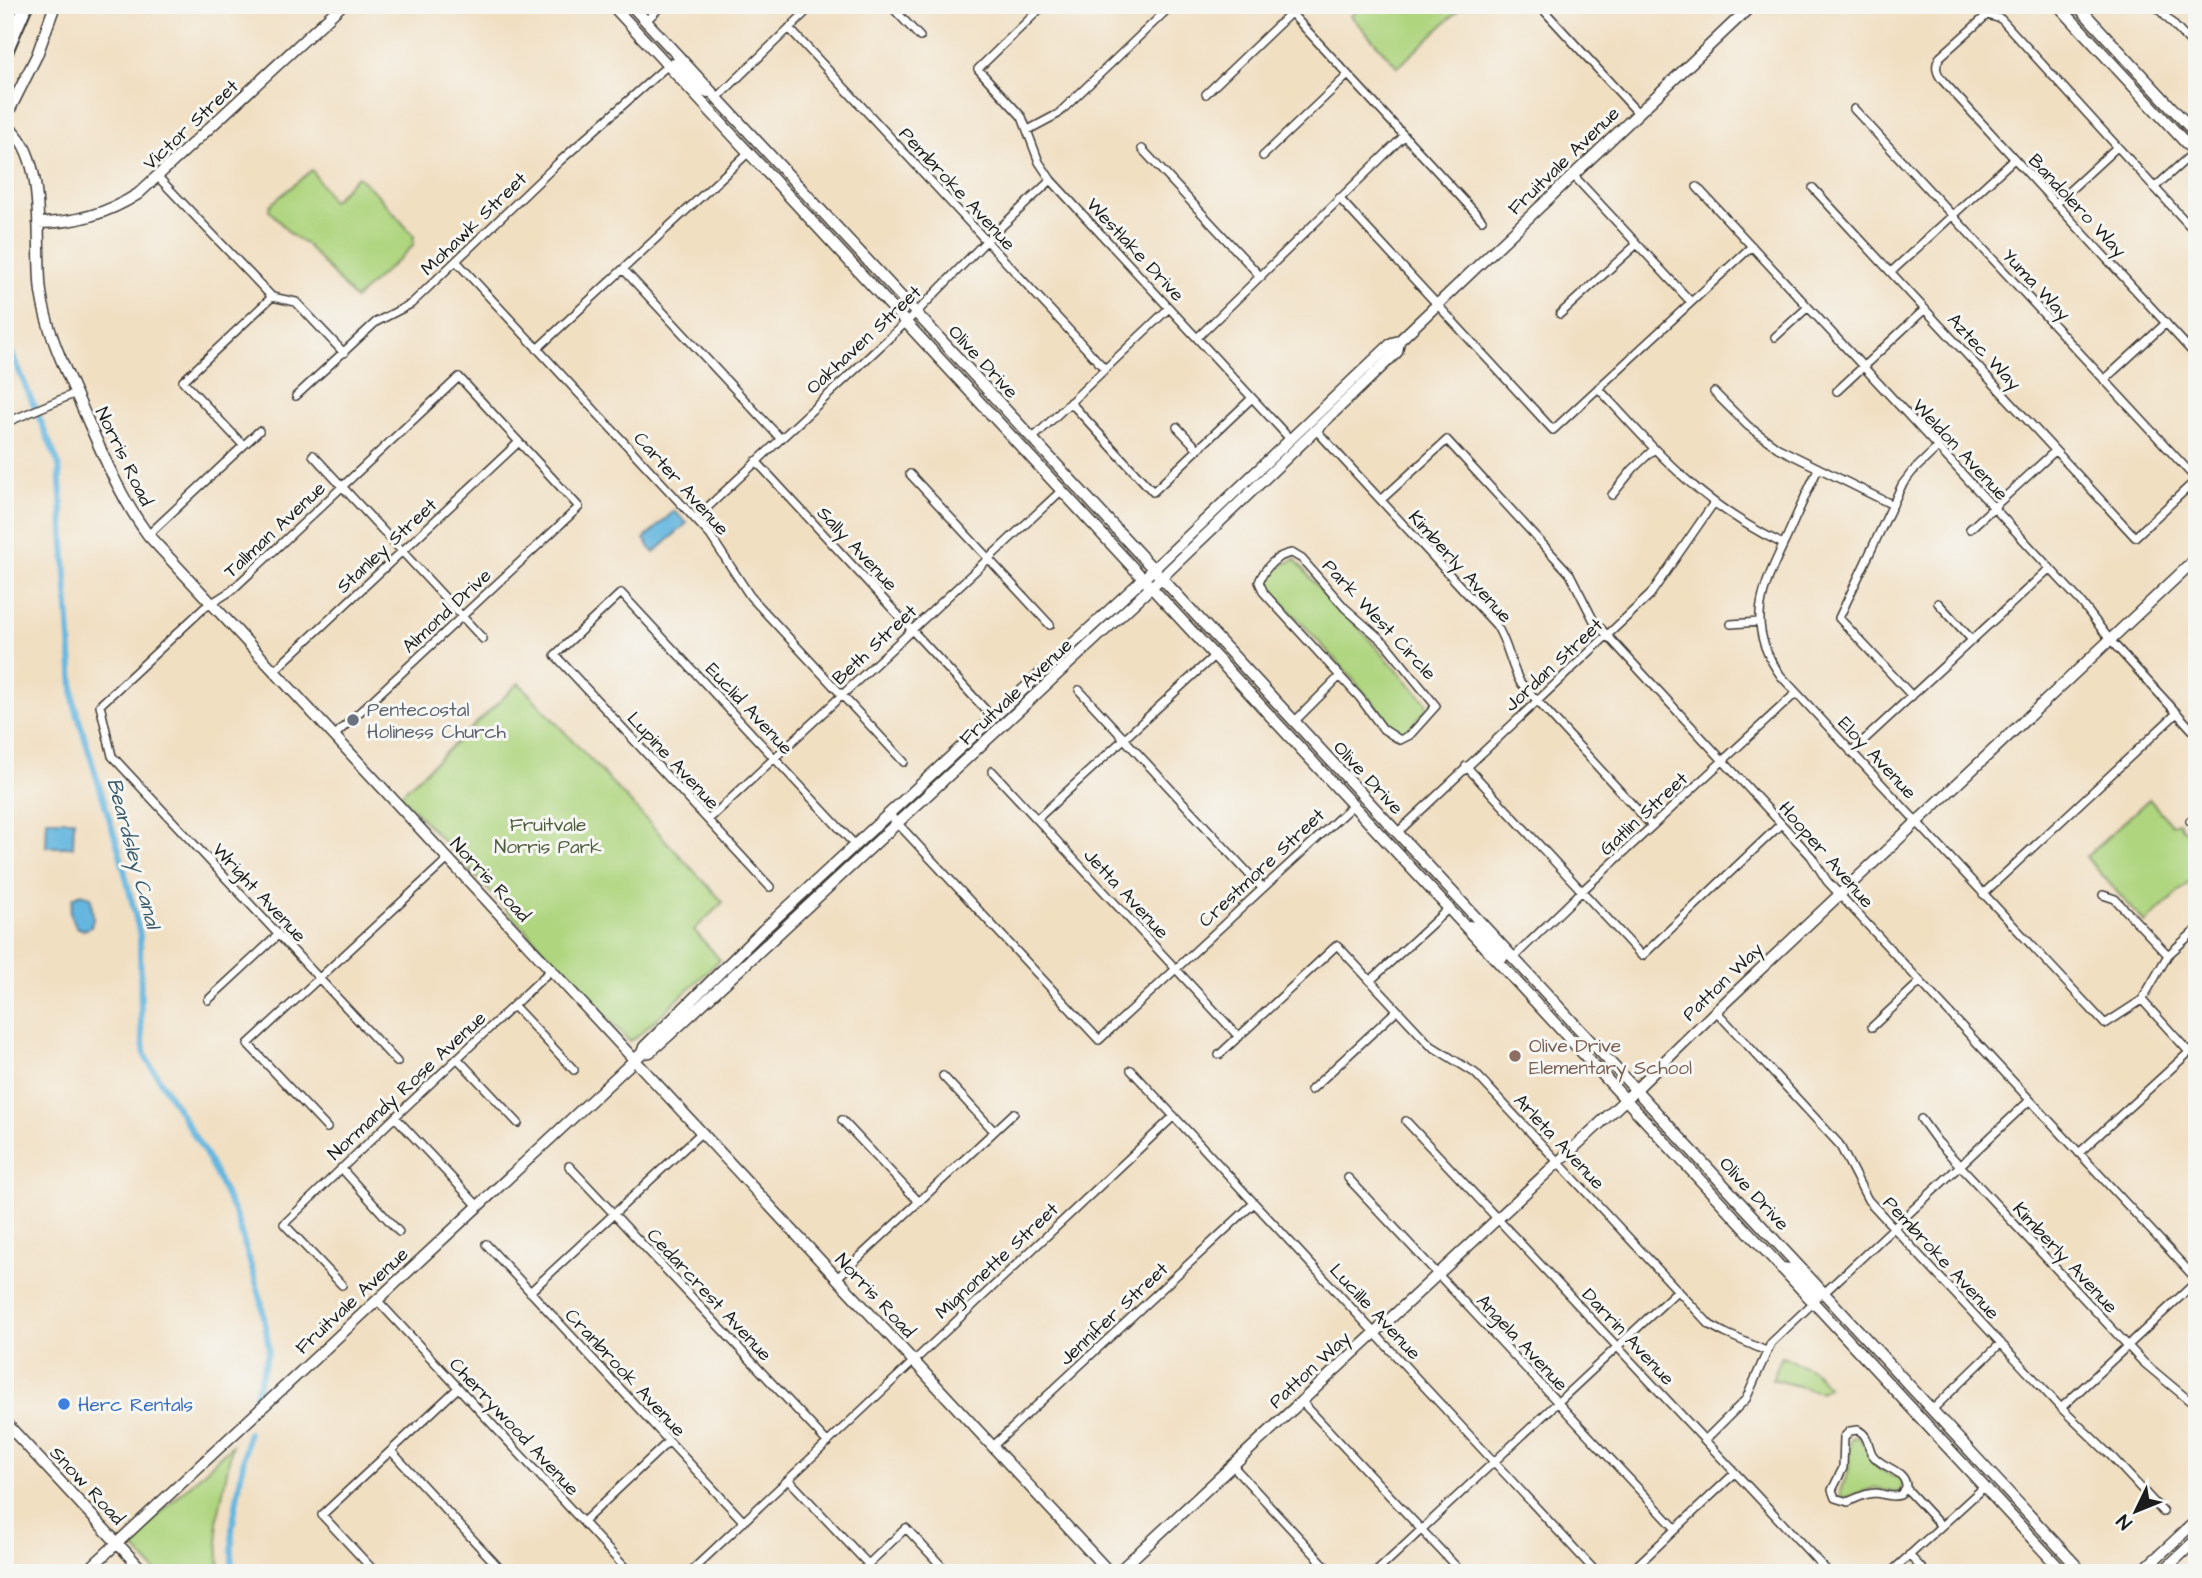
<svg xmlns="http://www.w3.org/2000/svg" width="2202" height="1578" font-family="'Architects Daughter',sans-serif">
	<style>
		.green { fill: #afd57f; stroke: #66784e; stroke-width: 2 }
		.water { fill: #64b6df; stroke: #40697e; stroke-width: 2 }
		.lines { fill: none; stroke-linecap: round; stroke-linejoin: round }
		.canal { stroke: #64b6df; stroke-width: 6 }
		.street-casing { stroke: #3c3935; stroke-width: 10 }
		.secondary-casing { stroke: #3c3935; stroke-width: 13 }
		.highway-casing { stroke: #3c3935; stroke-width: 16 }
		.street { stroke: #fff; stroke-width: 7 }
		.secondary { stroke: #fff; stroke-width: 10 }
		.highway { stroke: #fff; stroke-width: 12 }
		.worship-dot { fill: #6b7280; stroke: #f6f6f2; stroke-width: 2.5 }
		.education-dot { fill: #8d6e63; stroke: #f6f6f2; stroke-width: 2.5 }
		.shop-dot { fill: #3f7fe0; stroke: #f6f6f2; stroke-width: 2.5 }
		.labels { text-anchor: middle; stroke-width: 6; stroke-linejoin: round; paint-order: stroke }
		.street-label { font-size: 19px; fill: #1c1c1c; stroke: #f6f6f2 }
		.worship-label { font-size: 19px; fill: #5b616d; stroke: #f6f6f2; text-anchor: start }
		.park-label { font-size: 19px; fill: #4f5d3f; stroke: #f6f6f2 }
		.education-label { font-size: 19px; fill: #785e54; stroke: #f6f6f2; text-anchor: start }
		.shop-label { font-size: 19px; fill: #366cbe; stroke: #f6f6f2; text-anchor: start }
		.water-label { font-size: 21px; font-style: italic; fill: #395a6a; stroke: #f6f6f2 }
	</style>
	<rect width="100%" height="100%" fill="#f6f6f2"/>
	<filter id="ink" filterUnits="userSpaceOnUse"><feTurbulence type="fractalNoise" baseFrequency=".0143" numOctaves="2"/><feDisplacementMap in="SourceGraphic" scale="14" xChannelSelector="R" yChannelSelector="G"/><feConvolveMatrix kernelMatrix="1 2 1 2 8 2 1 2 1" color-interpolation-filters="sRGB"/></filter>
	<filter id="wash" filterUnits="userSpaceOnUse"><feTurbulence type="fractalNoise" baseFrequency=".00686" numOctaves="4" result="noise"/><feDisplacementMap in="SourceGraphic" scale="28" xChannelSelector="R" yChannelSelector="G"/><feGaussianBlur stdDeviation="1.57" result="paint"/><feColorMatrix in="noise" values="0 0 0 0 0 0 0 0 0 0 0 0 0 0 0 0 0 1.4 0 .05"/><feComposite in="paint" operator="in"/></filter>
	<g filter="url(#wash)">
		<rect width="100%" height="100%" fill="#f1dfc2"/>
		<path class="green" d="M1362,5H1464L1398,67L1351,16Z
			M312,170L332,202L357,176L377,194L414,236L413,246L355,299L306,244L291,235L269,210L270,205Z
			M1295,559L1328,599L1357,626L1426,702L1427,709L1403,734L1398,733L1346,671L1268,587V577L1286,563Z
			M519,683L723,902L694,930L720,960L637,1037L629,1041L400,795Z
			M2149,799L2171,824L2179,822L2182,829L2190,832L2189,838L2197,846V875L2145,923L2086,857Z
			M1782,1356L1813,1370L1828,1387L1820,1392L1772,1379Z
			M1858,1437C1867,1444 1869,1458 1877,1467C1885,1474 1896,1474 1903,1482L1902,1488L1897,1493L1874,1488L1844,1498L1840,1495C1840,1485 1846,1481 1848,1473C1852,1461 1846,1448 1852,1438Z
			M232,1445L217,1522L220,1573H157L133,1547L134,1538Z"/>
		<path class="water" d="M674,511L687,523L654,553L644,539Z
			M47,820H74L73,847H46Z
			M81,894L91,897L93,919L91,927L84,930L76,927L70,913L73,898Z"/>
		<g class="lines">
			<path class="canal" d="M5,337L59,465L74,703L121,857L140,935L141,1025L145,1056L205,1153L236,1216L261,1299L269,1349L253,1405
				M232,1573V1529L248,1433"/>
		</g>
	</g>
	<g filter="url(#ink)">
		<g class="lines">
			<defs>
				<path id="street" d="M890,5L920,37
					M1044,5L978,69L1022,117L1039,162L1051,180L1290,439
					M1539,5L1638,113
					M2155,5L2197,50
					M1291,13L1482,220
					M646,21L662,5
					M789,28L1105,369
					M1206,94L1299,5
					M717,98L813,5
					M1854,109L2197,480
					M1028,130L1058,114L1172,5
					M1142,149L1261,277
					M1263,156L1348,75
					M1573,175L1691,302
					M158,177L272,297
					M1697,187L2081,602L2110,640L2197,735
					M1813,188L2135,537L2196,480
					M2154,188L2194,152
					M1339,198L1553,430L1752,246
					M2055,204L2117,147
					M2197,234L2001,19L1987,15L1940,57C1934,66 1936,73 1943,81L2197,357
					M457,262L710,535L750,596L904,762
					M623,269L780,438
					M1891,272L2014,159
					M272,297L296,302L344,353
					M1560,314L1637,244
					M1775,337L1808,307
					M1197,338L1404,136
					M537,349L748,153
					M2104,380L2166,323
					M1598,388C1658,453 1701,505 1783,544
					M1837,391L1925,309
					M1714,392L1748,426L1778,448L1893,505
					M296,396L376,322L411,304L560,161L667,66
					M1070,402L1153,492L1252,398
					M5,423L76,393
					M1177,427L1198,449
					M1316,430L1496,625C1508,643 1510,664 1520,682L1652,826
					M1032,439L1169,308
					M243,445L183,381L272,297
					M313,455L483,639
					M756,461L994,719
					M1818,469C1807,492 1796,516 1786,539C1762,589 1744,626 1781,676L2105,1024L2142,1000L2168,955L2197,929
					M910,474L1050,625
					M1612,495L1633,469L1654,449
					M1381,500L1447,440L1570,574L1594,621L1811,856L1827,881L2197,1280
					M695,519L916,313L986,241L1051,180
					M1970,529L2055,451
					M148,535L259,431
					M1292,553L1302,559L1345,608L1385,643L1436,706L1410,735L1400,740L1383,729L1360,698L1264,593L1259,582C1265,567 1277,555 1292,553Z
					M1938,603L1972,640
					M1731,624L1759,622
					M274,671L519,442
					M1079,690L1262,888
					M1912,696L1839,618L1902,485L1912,472L1938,447
					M1294,722L1340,676
					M334,736L579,507L459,377L231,591L204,608L100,705L112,756L397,1062
					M1851,752L2050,568
					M1466,766L1642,956L1781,824
					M992,771L1239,1037
					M889,814L1099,1040L1353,805
					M1037,819L1214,656
					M708,820L1061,491
					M2190,821L2197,815
					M1397,833L1650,595L1713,504
					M770,887L555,655L621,593L855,845
					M1983,894L2177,713
					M2103,895L2115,899L2168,955
					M1513,958L1582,891L1796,693
					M1370,981L1448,909
					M208,1000L278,935
					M2142,1000L2189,1052
					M514,1006L574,1070
					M1716,1011L1839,1144L1868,1200L2061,1408L2112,1457L2163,1512
					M1872,1027L1920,982
					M1219,1055L1337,945L1430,1045L1475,1073L1710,1325L1725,1333L1766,1351
					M457,1058L518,1123
					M1131,1070L1597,1573
					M943,1076L994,1131
					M1311,1090L1397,1010
					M395,1117L478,1206
					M1921,1119L1937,1141L2143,1362L2197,1407
					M842,1120L919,1202
					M1406,1121L1829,1573
					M327,1128L248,1044L448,859
					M2079,1153L2197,1045
					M569,1166L828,1443
					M341,1168L399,1232
					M1348,1178L1676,1529
					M486,1244L744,1522
					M837,1278L1014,1113
					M342,1285L284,1224L395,1117L551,970
					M530,1292L702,1132
					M1824,1293L2030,1100
					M377,1300L630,1573
					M1301,1401L1462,1573
					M2061,1408L2197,1281
					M1932,1410L2001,1343
					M1858,1430C1869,1436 1867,1444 1872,1454C1881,1469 1907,1469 1906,1488L1900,1495C1891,1498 1885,1494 1876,1493C1865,1493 1857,1498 1848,1502L1835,1498L1832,1490L1843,1468L1844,1437L1850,1431Z
					M1705,1440L1746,1399L1771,1343L1813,1303
					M993,1446L1254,1203
					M391,1451L504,1573
					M1232,1465L1332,1573
					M789,1480L868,1564
					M1906,1488L1941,1526
					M583,1522L669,1441
					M1909,1555L1926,1573
					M376,1573L322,1515L458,1388
					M689,1573L1174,1116
					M859,1573L906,1528L948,1573
					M1375,1573L1678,1290
					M1629,1573L1735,1473
					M1890,1573L1984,1487"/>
				<path id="secondary" d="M612,5L2064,1573
					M631,5L2083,1573
					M2058,5L2197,155
					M2077,5L2197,135
					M667,66L674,64L698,88L708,92
					M5,119L37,55L55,5
					M5,125C49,152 35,246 41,292C47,334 67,373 84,412C103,455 120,497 148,535L1110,1573
					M38,223C75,223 107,214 138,194L342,5
					M1468,926L1474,927L1503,957
					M642,1053L650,1052L667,1037L1161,578L1397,352L1399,341
					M1781,1268L1792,1269L1818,1295
					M5,1422L145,1573
					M85,1573L642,1053L644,1047L763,930L1142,580L1375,359L1392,343L1399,341L1752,5
					M1117,1573L1625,1100L1716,1011L2197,558
					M2140,1573L2197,1520
					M2161,1573L2197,1539"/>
				<path id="highway" d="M5,10L7,5
					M5,54L26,5"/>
			</defs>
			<use href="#street" class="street-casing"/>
			<use href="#secondary" class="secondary-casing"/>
			<use href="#highway" class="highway-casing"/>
			<use href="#street" class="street"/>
			<use href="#secondary" class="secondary"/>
			<use href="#highway" class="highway"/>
		</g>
	</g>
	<circle class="worship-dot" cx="353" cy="720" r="7"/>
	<circle class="education-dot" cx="1515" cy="1056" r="7"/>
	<circle class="shop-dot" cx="64" cy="1404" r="7"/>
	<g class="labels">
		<g class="street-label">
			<text transform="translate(190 124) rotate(-43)" y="7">Victor Street</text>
			<text transform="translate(1563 160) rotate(-44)" y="7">Fruitvale Avenue</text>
			<text transform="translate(958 188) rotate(47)" y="7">Pembroke Avenue</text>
			<text transform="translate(2078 205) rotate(47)" y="7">Bandolero Way</text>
			<text transform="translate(473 223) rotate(-44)" y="7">Mohawk Street</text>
			<text transform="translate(1136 249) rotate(47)" y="7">Westlake Drive</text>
			<text transform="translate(2037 284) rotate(47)" y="7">Yuma Way</text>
			<text transform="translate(863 339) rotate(-43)" y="7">Oakhaven Street</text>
			<text transform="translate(1985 351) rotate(47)" y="7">Aztec Way</text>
			<text transform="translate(984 361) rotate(47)" y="7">Olive Drive</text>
			<text transform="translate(1961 449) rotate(47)" y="7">Weldon Avenue</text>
			<text transform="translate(125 456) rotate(64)" y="7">Norris Road</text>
			<text transform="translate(682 483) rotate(48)" y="7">Carter Avenue</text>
			<text transform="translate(274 529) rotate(-43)" y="7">Tallman Avenue</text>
			<text transform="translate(386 545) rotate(-43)" y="7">Stanley Street</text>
			<text transform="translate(858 548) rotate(47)" y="7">Sally Avenue</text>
			<text transform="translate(1461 566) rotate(48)" y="7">Kimberly Avenue</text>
			<text transform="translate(446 610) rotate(-43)" y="7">Almond Drive</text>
			<text transform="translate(1380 619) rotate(47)" y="7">Park West Circle</text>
			<text transform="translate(874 644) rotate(-43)" y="7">Beth Street</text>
			<text transform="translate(1553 664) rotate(-43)" y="7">Jordan Street</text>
			<text transform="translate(1015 691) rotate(-43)" y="7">Fruitvale Avenue</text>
			<text transform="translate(750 708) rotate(47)" y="7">Euclid Avenue</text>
			<text transform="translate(1878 757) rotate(47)" y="7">Eloy Avenue</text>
			<text transform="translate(674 760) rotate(47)" y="7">Lupine Avenue</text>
			<text transform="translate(1369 777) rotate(47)" y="7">Olive Drive</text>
			<text transform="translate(1643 813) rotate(-43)" y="7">Gatlin Street</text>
			<text transform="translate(1827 854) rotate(49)" y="7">Hooper Avenue</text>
			<text transform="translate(1261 867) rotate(-43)" y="7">Crestmore Street</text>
			<text transform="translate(491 879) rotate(47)" y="7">Norris Road</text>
			<text transform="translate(260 892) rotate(47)" y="7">Wright Avenue</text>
			<text transform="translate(1127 893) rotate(47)" y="7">Jetta Avenue</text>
			<text transform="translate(1722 981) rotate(-44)" y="7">Patton Way</text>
			<text transform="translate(406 1085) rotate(-43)" y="7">Normandy Rose Avenue</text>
			<text transform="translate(1560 1141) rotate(47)" y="7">Arleta Avenue</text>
			<text transform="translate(1755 1193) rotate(47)" y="7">Olive Drive</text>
			<text transform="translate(1942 1257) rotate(47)" y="7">Pembroke Avenue</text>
			<text transform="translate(2066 1257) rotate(47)" y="7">Kimberly Avenue</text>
			<text transform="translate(996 1260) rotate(-43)" y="7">Mignonette Street</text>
			<text transform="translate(710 1294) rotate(47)" y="7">Cedarcrest Avenue</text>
			<text transform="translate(876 1295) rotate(47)" y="7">Norris Road</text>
			<text transform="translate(351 1300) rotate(-43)" y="7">Fruitvale Avenue</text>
			<text transform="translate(1376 1311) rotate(47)" y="7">Lucille Avenue</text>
			<text transform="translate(1113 1313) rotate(-43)" y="7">Jennifer Street</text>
			<text transform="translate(1629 1336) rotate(47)" y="7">Darrin Avenue</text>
			<text transform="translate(1523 1342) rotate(47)" y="7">Angela Avenue</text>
			<text transform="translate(1309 1369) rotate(-43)" y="7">Patton Way</text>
			<text transform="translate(626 1372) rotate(47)" y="7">Cranbrook Avenue</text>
			<text transform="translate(515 1426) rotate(47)" y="7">Cherrywood Avenue</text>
			<text transform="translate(88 1485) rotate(47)" y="7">Snow Road</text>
		</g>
		<g class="worship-label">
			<text x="367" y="716">Pentecostal<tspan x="367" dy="22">Holiness Church</tspan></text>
		</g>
		<g class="park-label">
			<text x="548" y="831">Fruitvale<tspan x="548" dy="22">Norris Park</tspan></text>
		</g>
		<g class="education-label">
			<text x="1529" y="1052">Olive Drive<tspan x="1529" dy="22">Elementary School</tspan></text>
		</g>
		<g class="shop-label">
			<text x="78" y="1411">Herc Rentals</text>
		</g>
		<g class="water-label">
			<text transform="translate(134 853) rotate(75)" y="7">Beardsley Canal</text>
		</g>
	</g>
	<rect width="2202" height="1578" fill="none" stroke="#f6f6f2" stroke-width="28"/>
	<g transform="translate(2136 1511) rotate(227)" stroke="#f6f6f2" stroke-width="5" paint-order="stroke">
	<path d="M0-5L12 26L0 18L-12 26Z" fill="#1c1c1c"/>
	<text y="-10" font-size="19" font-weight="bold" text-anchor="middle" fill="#1c1c1c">N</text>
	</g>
</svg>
